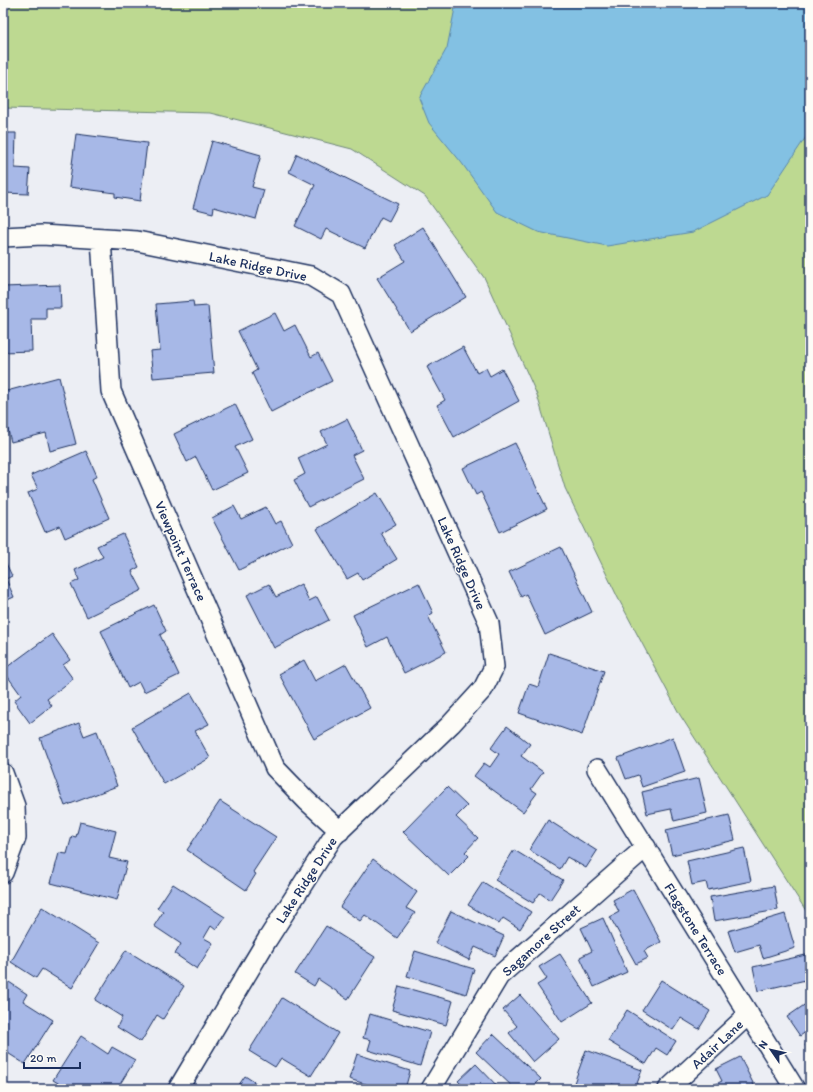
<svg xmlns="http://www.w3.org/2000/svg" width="813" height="1092" font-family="Itim,sans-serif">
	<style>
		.green { fill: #bdd991; stroke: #6c8478 }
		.water { fill: #83c1e3; stroke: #5987ae }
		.building { fill: #a7b8e7; stroke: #1b2f5e }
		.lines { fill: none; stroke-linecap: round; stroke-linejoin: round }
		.minor-casing { stroke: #1b2f5e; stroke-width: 22 }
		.minor { stroke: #fdfcf7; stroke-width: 19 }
		.labels { text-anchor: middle; stroke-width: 3; stroke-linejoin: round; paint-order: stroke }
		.street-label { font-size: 14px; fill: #1b2f5e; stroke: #fdfcf7 }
	</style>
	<rect width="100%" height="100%" fill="#eceef4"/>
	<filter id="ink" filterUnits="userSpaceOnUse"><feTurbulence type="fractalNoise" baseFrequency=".025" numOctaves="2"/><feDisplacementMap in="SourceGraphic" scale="8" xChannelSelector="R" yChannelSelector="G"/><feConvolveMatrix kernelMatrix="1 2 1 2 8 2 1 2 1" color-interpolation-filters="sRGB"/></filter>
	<g filter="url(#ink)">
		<path class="green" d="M3,3H810V917L680,715L618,598L565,488L537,395L485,279L425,196L352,149L211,113L3,108Z"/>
		<path class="water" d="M456,3H810V131L767,195L693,232L607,246L538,232L497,212L461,162L429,123L419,98L447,48Z"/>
		<path class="building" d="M3,133H16L15,168L30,169L28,194L3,193Z
			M76,134L147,143L140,201L115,197V193L69,187Z
			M212,141L261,155L252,187L264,190L256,219L214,207L213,213L193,208Z
			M297,154L398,204L389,221L381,217L365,248L326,229L321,239L295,226L315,185L289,172Z
			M423,227L466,297L410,331L377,278L405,261L395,245Z
			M60,285L61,308H46V319H31L32,351L3,352V287Z
			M193,301L194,307L208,306L214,373L153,378L150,351L160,350L156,304Z
			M275,313L284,331L295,325L311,357L318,353L332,381L271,412L252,373L257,370L238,331Z
			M463,347L477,373L486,368L490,376L502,369L519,401L454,437L437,405L445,400L427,367Z
			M59,377L76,444L50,451L46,433L11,442L3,411V392Z
			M235,404L252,439L235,447L248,473L212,490L196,457L187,462L174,434Z
			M347,419L362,450L352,455L364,479L308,507L294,480L305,474L298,458L327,444L321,432Z
			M515,443L547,509L500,532L481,492L476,495L463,468Z
			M86,451L97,476L92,479L109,518L65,538L60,526L45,532L28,493L38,489L31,475Z
			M377,493L396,524L381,533L397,559L362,580L358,573L347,579L317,529Z
			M234,506L241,519L266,507L275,524L281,521L292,543L239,570L212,518Z
			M123,534L139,567L132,571L142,590L87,617L71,584L79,580L75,570L103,557L97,546Z
			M561,547L592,612L545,635L526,594L521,597L509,572Z
			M3,557L12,576L6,579L14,597L3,602Z
			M419,583L433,613L428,616L446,652L404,673L387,637L368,647L353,615Z
			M269,584L276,597L301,584L309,601L317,597L329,620L274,648L247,595Z
			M154,605L166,631L160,635L179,675L144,692L139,682L128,688L101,631Z
			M52,634L70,660L63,665L73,679L47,699L52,706L30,723L14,701L21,695L3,670Z
			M549,653L604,671L582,735L519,713L529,684L538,687Z
			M304,660L315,681L346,664L370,708L314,739L279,674Z
			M191,693L209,724L195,731L210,758L164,784L132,727Z
			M79,723L84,736L97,731L117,786L65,806L40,738Z
			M507,726L530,744L521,756L543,772L531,789L537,793L523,812L474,776L484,763L490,767L499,754L491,748Z
			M673,737L685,772L642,787L638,775L626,779L618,758Z
			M699,778L707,813L674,821L671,809L647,814L642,792Z
			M447,787L467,806L456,817L478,838L465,852L469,856L449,876L403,832Z
			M220,801L276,837L253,872L256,874L246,890L187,850Z
			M729,815L735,840L672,855L666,830Z
			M548,820L597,851L586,868L567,857L560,869L529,850Z
			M80,822L116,831L109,858L127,862L117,900L51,883L59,853L67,854L72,836L76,837Z
			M744,848L751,881L708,890L706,882L692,885L687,861Z
			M514,850L563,880L550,900L540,893L533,903L495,880Z
			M373,859L417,892L406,908L415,913L397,938L365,915L360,921L340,907Z
			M483,882L531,912L520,929L503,918L499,924L468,905Z
			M173,884L225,917L216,930L211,926L204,938L213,943L197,969L175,954L181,944L154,926L163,912L157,908Z
			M774,886L778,910L714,921L710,897Z
			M633,889L661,942L644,951L648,958L636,964L610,917L619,912L613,900Z
			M42,907L99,943L72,988L42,969L36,978L11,962Z
			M451,911L504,936L495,956L475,947L469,960L435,943Z
			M785,914L795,948L763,958L759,945L735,952L728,931Z
			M603,918L627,972L594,987L580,957L592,951L581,928Z
			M326,926L375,957L348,999L318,979L314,986L295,974Z
			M126,950L184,986L163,1019L157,1015L141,1042L117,1027L122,1017L95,1000Z
			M415,951L474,969L466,994L407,976Z
			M560,954L592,1003L562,1022L537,985L547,979L539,967Z
			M810,954V979L758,991L753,967Z
			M3,978L27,994L23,1001L53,1020L25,1064L3,1050Z
			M661,980L710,1011L699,1029L681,1018L673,1030L642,1010Z
			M399,986L453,1001L446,1025L392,1010Z
			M520,995L559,1039L533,1062L509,1033L517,1026L503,1010Z
			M282,998L338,1033L311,1076L281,1058L275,1067L249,1051Z
			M810,1001V1029L800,1036L787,1017Z
			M627,1010L676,1041L667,1055L656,1048L646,1064L608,1041Z
			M370,1014L430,1032L420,1066L368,1050L371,1040L363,1038Z
			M493,1034L541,1079L531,1089H515L476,1052Z
			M81,1036L108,1054L112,1047L135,1060L117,1089H68L53,1080Z
			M810,1042V1053L805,1045Z
			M586,1050L642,1070L635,1089H625L612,1084L610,1089H589L574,1083Z
			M357,1054L410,1071L405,1089H382L349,1079Z
			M740,1057L756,1089H716L714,1085L722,1081L716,1069Z
			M476,1064L500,1089H466L458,1081Z
			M245,1076L265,1089H236Z
			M333,1086L346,1089H332Z"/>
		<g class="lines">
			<defs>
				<path id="minor" d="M3,237L42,235L137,241L311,276L341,294L489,623L494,667L483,689L451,724L333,837L267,940L178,1089
					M101,239L111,391L275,768L307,801L340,831
					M597,769L795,1089
					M3,773L15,806L16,838L3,873
					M431,1089L499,976L646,847
					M668,1089L749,1014"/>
			</defs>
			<use href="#minor" class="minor-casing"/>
			<use href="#minor" class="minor"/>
		</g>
	</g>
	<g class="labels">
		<g class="street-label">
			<text transform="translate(258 266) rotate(12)" y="5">Lake Ridge Drive</text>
			<text transform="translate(181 551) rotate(66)" y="5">Viewpoint Terrace</text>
			<text transform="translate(462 563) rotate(66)" y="5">Lake Ridge Drive</text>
			<text transform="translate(306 880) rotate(-57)" y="5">Lake Ridge Drive</text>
			<text transform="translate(696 929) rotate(58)" y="5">Flagstone Terrace</text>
			<text transform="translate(541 940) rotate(-42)" y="5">Sagamore Street</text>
			<text transform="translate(717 1044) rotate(-43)" y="5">Adair Lane</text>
		</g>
	</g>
	<rect width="813" height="1092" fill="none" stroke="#fdfcf7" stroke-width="16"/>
	<rect x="8" y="8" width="797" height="1076" fill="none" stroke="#1b2f5e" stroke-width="1.5" filter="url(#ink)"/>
	<g transform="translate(771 1050) rotate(304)" stroke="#fdfcf7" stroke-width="3" paint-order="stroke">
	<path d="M0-3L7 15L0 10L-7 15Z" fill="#1b2f5e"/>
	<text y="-6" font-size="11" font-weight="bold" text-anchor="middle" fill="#1b2f5e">N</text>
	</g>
	<path d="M24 1062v6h56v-6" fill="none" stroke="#1b2f5e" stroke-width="2"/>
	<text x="30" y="1062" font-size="12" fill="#1b2f5e" stroke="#fdfcf7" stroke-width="3" paint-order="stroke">20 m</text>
</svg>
